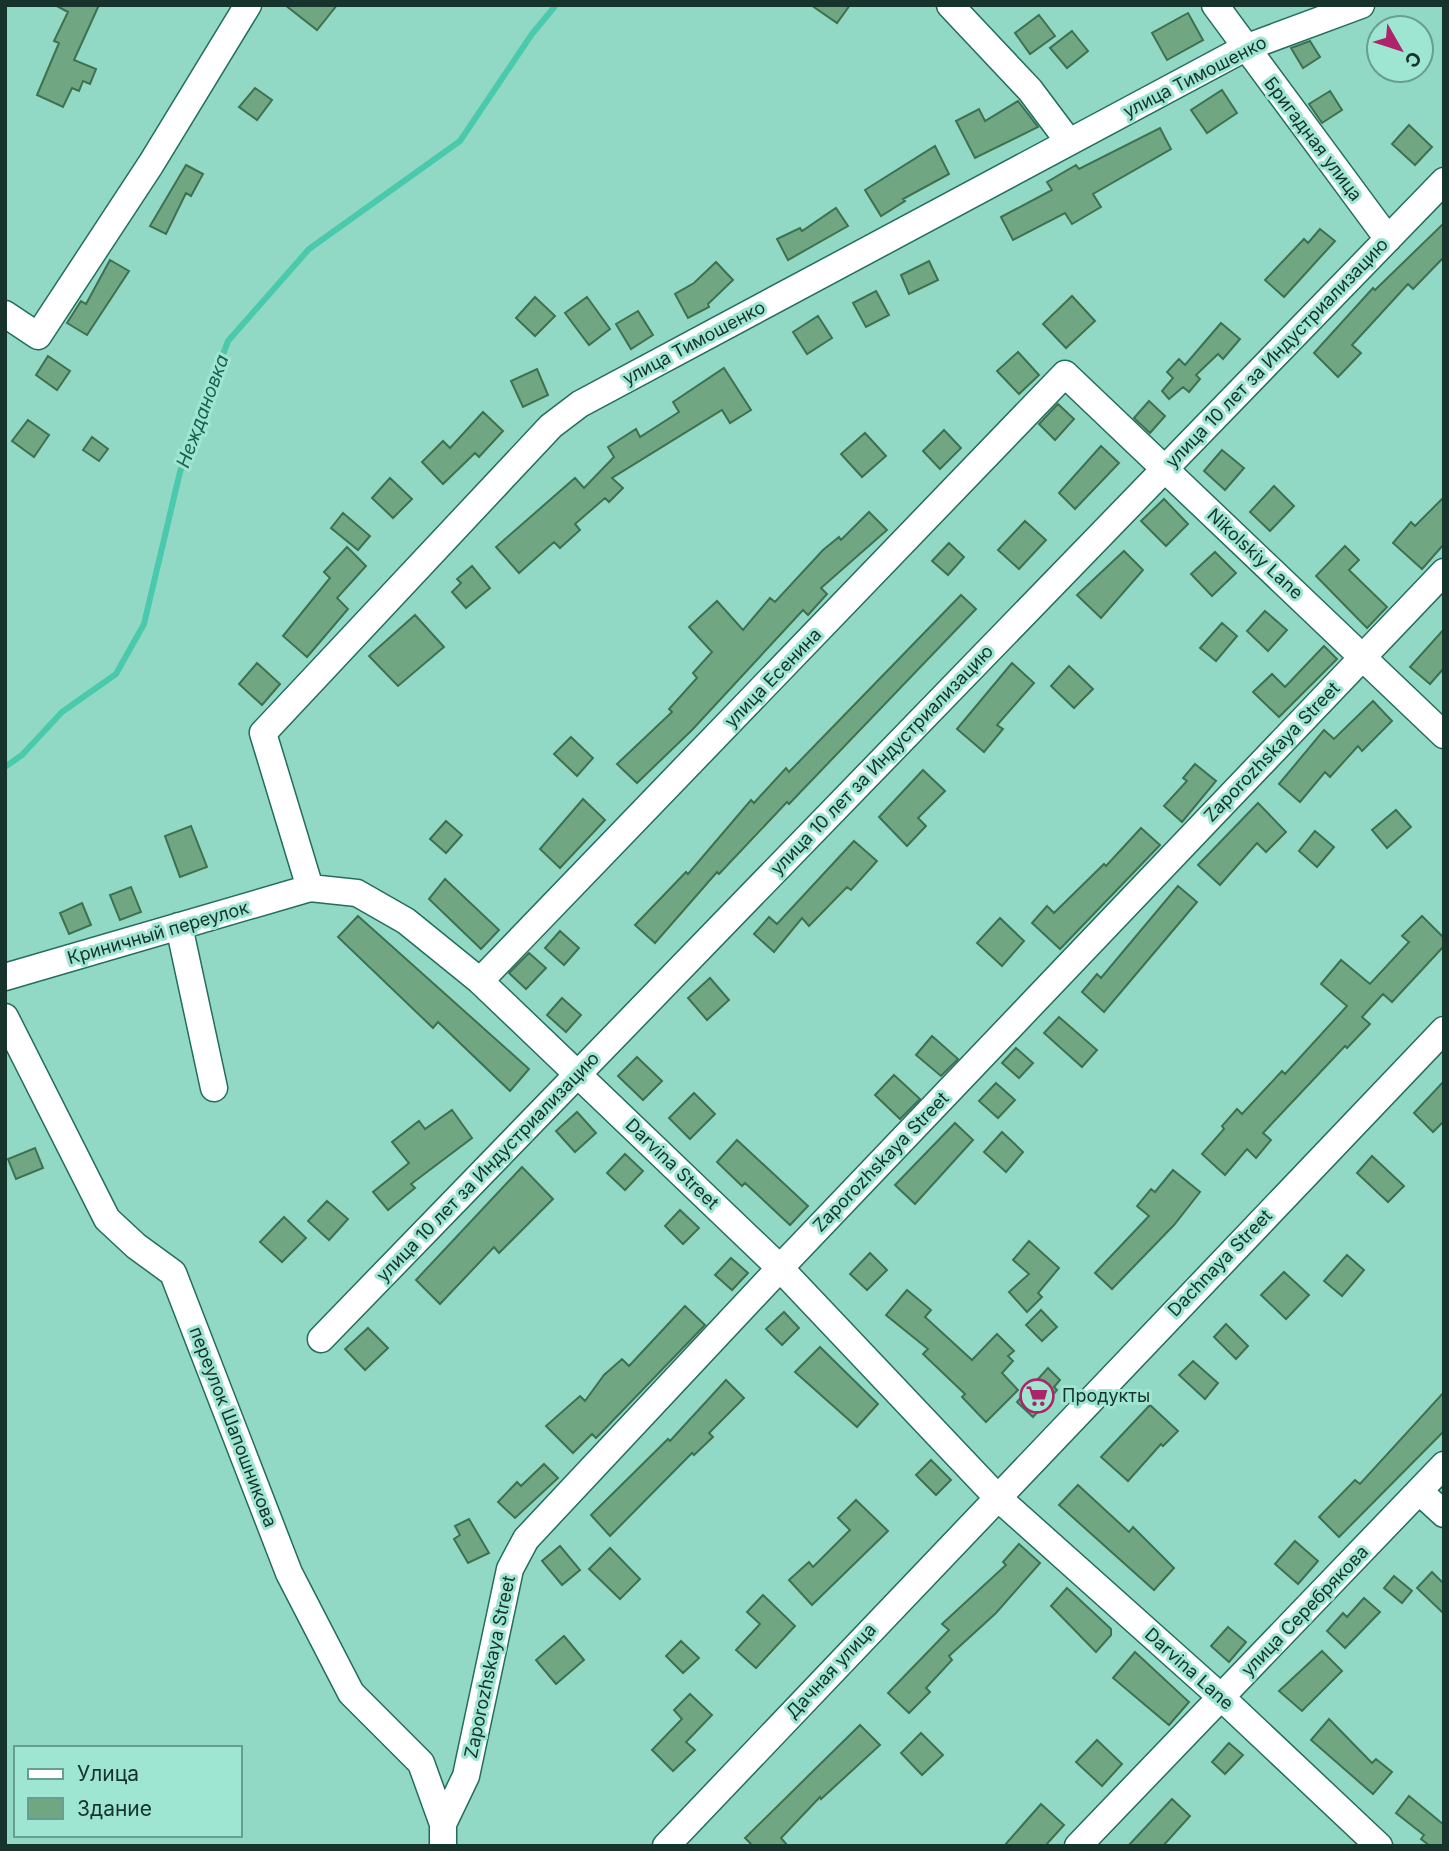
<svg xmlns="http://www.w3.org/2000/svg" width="1449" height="1851" font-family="Inter,sans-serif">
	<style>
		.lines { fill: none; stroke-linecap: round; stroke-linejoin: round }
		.stream { stroke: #4ac9ac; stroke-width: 6 }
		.building { fill: #71a683; stroke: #3d7150; stroke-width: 2 }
		.minor-casing { stroke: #236d5c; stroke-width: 29 }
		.minor { stroke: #fff; stroke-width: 26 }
		.labels { text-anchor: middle; stroke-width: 6; stroke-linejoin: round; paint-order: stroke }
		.street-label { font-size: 18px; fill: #16332c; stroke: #9fe6d2 }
		.poi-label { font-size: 18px; fill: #16332c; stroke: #9fe6d2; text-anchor: start }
		.water-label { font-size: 19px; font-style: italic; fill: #1b5f50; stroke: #9fe6d2 }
	</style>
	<rect width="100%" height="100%" fill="#92d9c5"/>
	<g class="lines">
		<path class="stream" d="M5,767L22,755L62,712L116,674L144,624L180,472L228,341L309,249L460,141L532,34L556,5"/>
	</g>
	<path class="building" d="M55,5H99L74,60L96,69L90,84L83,81L79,91L72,88L63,107L37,95L59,43L54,41L68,12Z
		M285,5H337L317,30Z
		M811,5H850L837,23Z
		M1188,13L1203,40L1167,60L1152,33Z
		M1039,15L1055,36L1030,54L1015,33Z
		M1072,31L1088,51L1067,68L1050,48Z
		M1310,41L1320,57L1303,68L1291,48Z
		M255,88L272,100L257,120L239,107Z
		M1222,90L1237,113L1207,133L1191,110Z
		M1330,91L1342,110L1322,123L1309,104Z
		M1018,101L1038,127L975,158L956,121L979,109L985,121Z
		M1409,125L1432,147L1415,165L1392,144Z
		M1160,128L1171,149L1093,194L1101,207L1072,224L1065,213L1013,240L1001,217L1052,190L1047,182L1076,165L1079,169Z
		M935,146L949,174L903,199L905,201L881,216L865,190Z
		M186,165L203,174L191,196L186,193L166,234L150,226Z
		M836,208L848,226L788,260L777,239L800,228L802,231Z
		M1444,223V257L1413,289L1408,284L1352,345L1361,353L1338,377L1314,353L1373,288L1375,290Z
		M1320,229L1335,241L1284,297L1265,280L1304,239L1308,243Z
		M110,260L129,271L87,335L67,323L81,301L86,304Z
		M929,261L938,280L909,294L901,275Z
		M716,262L733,280L708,304L709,307L688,318L675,294L694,283Z
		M876,291L889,315L866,327L853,303Z
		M1072,296L1095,321L1066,348L1043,324Z
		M535,297L555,316L535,336L516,318Z
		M587,297L610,329L589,345L565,313Z
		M638,311L653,335L631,349L616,324Z
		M818,316L832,338L807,354L793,332Z
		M1221,323L1240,339L1223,359L1218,354L1196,375L1200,379L1189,392L1183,387L1169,399L1162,391L1173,378L1167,372L1179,359L1185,365Z
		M1018,352L1039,375L1019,394L997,371Z
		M48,356L70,371L57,390L36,375Z
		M724,368L751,410L730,423L722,410L612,478L623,488L609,502L605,498L575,524L580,530L560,548L554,542L519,573L496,547L575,478L584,488L614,457L608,447L636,429L640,437L679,412L673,402Z
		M537,369L548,395L523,407L511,381Z
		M1149,401L1165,416L1150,433L1134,418Z
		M1058,404L1074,419L1055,440L1039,424Z
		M483,412L503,431L479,457L475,453L443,484L422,462L443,441L450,448Z
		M28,420L49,435L34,457L12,441Z
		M944,430L961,448L940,469L923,451Z
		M865,433L886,456L862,477L841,454Z
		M92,437L108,449L99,461L83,450Z
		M1101,446L1119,463L1075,509L1059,493Z
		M1222,450L1244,468L1225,490L1204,471Z
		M390,478L412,499L393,518L372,498Z
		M1274,486L1294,506L1270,531L1250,512Z
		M1444,497V544L1422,569L1393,543L1411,522L1415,526Z
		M1164,499L1188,524L1166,546L1141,521Z
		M869,512L887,530L821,588L827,594L808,615L803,610L692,730L637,783L617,764L672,712L669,709L697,678L693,673L712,652L689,627L717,601L743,630L770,598L775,602L823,550L839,537L841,540Z
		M343,513L370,536L358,550L331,528Z
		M1025,521L1046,540L1019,569L998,550Z
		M949,543L964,557L948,575L932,561Z
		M1345,546L1359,560L1349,570L1387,607L1367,628L1316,576Z
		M347,547L366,566L337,598L348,609L307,657L283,636L330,578L324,572Z
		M1124,551L1143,570L1101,618L1077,595Z
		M1215,552L1236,573L1212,596L1191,574Z
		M472,566L490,588L466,608L452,592L461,583L457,579Z
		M961,595L976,609L789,804L787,802L719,874L717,872L655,943L635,925L686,872L688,874L751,800L754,803L786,768L789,772Z
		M1265,611L1287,630L1268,651L1247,631Z
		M415,615L444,647L398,686L369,656Z
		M1222,623L1237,636L1216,661L1200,648Z
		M1444,629V668L1430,684L1410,667Z
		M1324,646L1337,659L1279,717L1253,692L1272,674L1285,687Z
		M257,663L280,684L262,705L239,684Z
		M1012,663L1034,683L997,725L1003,729L984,752L957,729Z
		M1069,666L1093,689L1074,708L1051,686Z
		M1373,701L1392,721L1362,751L1358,746L1330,777L1325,772L1300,802L1279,784L1324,730L1334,739Z
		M571,737L593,758L577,776L554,754Z
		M1195,764L1216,781L1182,822L1164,806L1187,781L1183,778Z
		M923,770L945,791L918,818L926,826L907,846L879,817Z
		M583,799L605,820L560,868L540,849Z
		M1258,803L1286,832L1266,852L1257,843L1220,885L1198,865Z
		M1396,810L1411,827L1387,848L1372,830Z
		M446,821L462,835L446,853L430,839Z
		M191,826L207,867L180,877L165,836Z
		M1141,828L1160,845L1060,949L1032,923L1047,906L1054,913L1104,864L1106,866Z
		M1315,831L1334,847L1317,867L1299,851Z
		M854,841L877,861L851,890L847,887L809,926L802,918L774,952L754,934L769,917L777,924Z
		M445,879L499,930L481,949L429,899Z
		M1178,886L1197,902L1104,1012L1082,992L1097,974L1101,978Z
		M131,887L141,912L120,920L110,895Z
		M82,903L91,925L69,934L60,913Z
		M358,916L529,1069L510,1091L438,1022L433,1028L338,937Z
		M1422,916L1444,938V946L1392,1002L1383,994L1362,1017L1370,1024L1347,1048L1345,1046L1263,1133L1271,1140L1256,1158L1247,1149L1225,1175L1202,1154L1224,1129L1222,1126L1237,1109L1242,1114L1282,1071L1285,1074L1347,1006L1321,984L1341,960L1370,984L1409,942L1402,936Z
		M1000,918L1024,941L1002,966L977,943Z
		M560,931L579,948L564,965L545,948Z
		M529,953L546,968L526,989L509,973Z
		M710,978L729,1000L707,1020L688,998Z
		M562,998L581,1015L566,1032L547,1015Z
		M1059,1017L1097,1050L1082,1067L1044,1033Z
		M932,1036L958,1059L941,1076L916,1055Z
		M1016,1048L1033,1063L1019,1078L1002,1063Z
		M637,1057L662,1081L643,1100L618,1076Z
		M894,1075L920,1099L900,1119L875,1095Z
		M1444,1081V1121L1433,1132L1414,1113Z
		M996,1083L1015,1100L998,1118L979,1101Z
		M694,1093L715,1114L690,1139L669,1118Z
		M452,1110L472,1138L411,1184L415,1188L388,1210L373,1192L409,1163L392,1142L419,1121L425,1129Z
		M577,1112L596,1133L575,1152L556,1131Z
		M955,1123L973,1140L915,1204L895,1185Z
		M1002,1132L1023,1152L1006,1172L984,1152Z
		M737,1140L808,1206L790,1225L745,1183L742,1186L717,1162Z
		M35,1148L43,1168L16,1179L8,1159Z
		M625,1154L643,1171L625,1190L607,1173Z
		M1372,1156L1404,1186L1388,1202L1357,1173Z
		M522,1167L553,1199L499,1253L494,1247L440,1304L416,1280Z
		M1173,1170L1200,1192L1174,1225L1112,1289L1095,1273L1149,1216L1137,1206L1151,1189L1155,1192Z
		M327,1201L348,1219L329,1240L308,1221Z
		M680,1210L699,1228L683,1244L665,1226Z
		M284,1217L306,1238L282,1262L260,1242Z
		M1029,1241L1059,1268L1038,1293L1042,1297L1027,1312L1009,1292L1029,1274L1013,1260Z
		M870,1253L887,1270L867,1290L850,1274Z
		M1347,1255L1364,1270L1342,1296L1324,1281Z
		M731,1258L748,1273L732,1290L715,1275Z
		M1284,1272L1309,1295L1286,1319L1261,1295Z
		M907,1290L931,1310L925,1317L972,1360L997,1334L1014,1351L1008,1356L1013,1361L1002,1373L1018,1390L986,1422L962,1397L965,1394L923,1354L928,1349L886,1315Z
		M685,1306L705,1325L596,1438L592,1434L573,1453L546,1426L580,1396L585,1401L604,1375L622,1359L629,1366Z
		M1041,1310L1057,1327L1042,1341L1026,1325Z
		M784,1312L799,1328L782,1345L766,1329Z
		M1226,1324L1248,1346L1236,1359L1214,1337Z
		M368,1328L388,1348L365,1370L345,1349Z
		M820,1347L878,1404L857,1427L795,1372Z
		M1193,1361L1218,1383L1205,1399L1179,1375Z
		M1048,1368L1060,1380L1054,1387L1057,1390L1033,1417L1017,1402Z
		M726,1380L744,1398L709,1433L713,1437L694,1455L692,1453L610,1536L591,1515L668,1439L670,1441Z
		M1444,1392V1431L1339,1537L1319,1517L1355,1480L1360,1484Z
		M1150,1405L1178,1431L1163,1446L1161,1444L1128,1481L1101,1457Z
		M931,1460L951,1480L936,1495L916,1475Z
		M544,1464L558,1478L515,1518L498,1502L517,1482L521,1486Z
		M1078,1485L1129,1532L1133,1527L1174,1568L1154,1590L1059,1505Z
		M856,1500L888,1531L812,1605L789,1580L809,1562L813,1567L850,1530L838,1518Z
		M469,1519L489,1553L468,1563L454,1539L460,1535L455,1526Z
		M1295,1541L1318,1561L1298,1584L1275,1564Z
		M1019,1544L1040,1563L996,1613L949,1656L952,1660L926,1688L930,1692L909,1713L888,1693L949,1630L942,1624L1006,1565L1003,1562Z
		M560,1546L580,1570L562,1585L542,1561Z
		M610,1548L640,1579L620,1599L589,1569Z
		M1432,1572L1444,1584V1614L1417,1588Z
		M1394,1576L1412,1591L1402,1603L1384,1588Z
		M1067,1588L1111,1629V1635L1096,1652L1051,1606Z
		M763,1595L795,1626L756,1668L736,1650L760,1624L747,1612Z
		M1364,1598L1380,1612L1345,1648L1327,1631L1343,1613L1347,1617Z
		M1228,1627L1246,1642L1229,1662L1211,1646Z
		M564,1636L584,1660L556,1684L536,1660Z
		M681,1641L699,1658L683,1673L666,1656Z
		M1322,1651L1342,1671L1302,1711L1279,1691Z
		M1135,1652L1189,1702L1169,1725L1113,1678Z
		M690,1694L712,1715L686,1742L695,1750L673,1771L652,1750L682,1719L674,1710Z
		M1329,1719L1372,1763L1376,1759L1392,1772L1373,1794L1311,1740Z
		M860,1725L880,1745L821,1799L820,1797L781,1838L788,1846H753L745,1838Z
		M921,1733L943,1755L922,1775L901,1753Z
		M1097,1740L1122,1764L1102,1786L1076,1762Z
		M1229,1743L1243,1755L1225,1774L1212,1762Z
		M1409,1796L1444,1825V1846H1430L1421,1839L1424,1835L1396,1813Z
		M1172,1799L1190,1816L1163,1846H1128Z
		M1041,1804L1064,1825L1045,1846H1004Z"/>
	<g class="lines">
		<defs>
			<path id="minor" d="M950,5L1030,90L1069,142
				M1215,5L1388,239
				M5,314L38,336L151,164L248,5
				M310,888L263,733L551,426L580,404L1245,48L1361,5
				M179,926L214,1088
				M5,977L310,888L357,893L406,921L480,981L780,1268L996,1496L1222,1698L1379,1846
				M480,981L1065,374L1444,735
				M5,1017L107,1219L136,1246L173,1273L289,1573L351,1693L421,1763L443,1824V1846
				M321,1339L1444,181
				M1419,1491L1444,1514
				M443,1824L466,1776L510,1569L526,1539L780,1268L1444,572
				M666,1846L1444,1030
				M1078,1846L1444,1465"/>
		</defs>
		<use href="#minor" class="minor-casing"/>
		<use href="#minor" class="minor"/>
	</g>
	<defs>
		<symbol id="supermarket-ring" viewBox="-11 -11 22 22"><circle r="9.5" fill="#9fe6d2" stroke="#ac2469" stroke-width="1.5"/><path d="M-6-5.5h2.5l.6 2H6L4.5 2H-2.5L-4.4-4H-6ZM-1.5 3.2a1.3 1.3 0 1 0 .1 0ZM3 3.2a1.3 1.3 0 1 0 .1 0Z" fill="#ac2469"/></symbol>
	</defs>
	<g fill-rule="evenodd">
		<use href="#supermarket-ring" x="1018" y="1377" width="38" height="38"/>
	</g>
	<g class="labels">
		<g class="street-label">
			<text transform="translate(1195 77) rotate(-27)" y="6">улица Тимошенко</text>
			<text transform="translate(1313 139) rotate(53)" y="6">Бригадная улица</text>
			<text transform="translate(694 343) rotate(-28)" y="6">улица Тимошенко</text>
			<text transform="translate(1277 353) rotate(-46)" y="6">улица 10 лет за Индустриализацию</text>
			<text transform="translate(1255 554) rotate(43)" y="6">Nikolskiy Lane</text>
			<text transform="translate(773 678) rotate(-46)" y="6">улица Есенина</text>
			<text transform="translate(1272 752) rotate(-46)" y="6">Zaporozhskaya Street</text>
			<text transform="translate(882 760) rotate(-46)" y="6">улица 10 лет за Индустриализацию</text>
			<text transform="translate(158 933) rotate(-16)" y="6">Криничный переулок</text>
			<text transform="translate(881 1162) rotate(-46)" y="6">Zaporozhskaya Street</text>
			<text transform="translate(672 1164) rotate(44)" y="6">Darvina Street</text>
			<text transform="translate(488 1167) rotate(-46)" y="6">улица 10 лет за Индустриализацию</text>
			<text transform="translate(1220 1263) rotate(-46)" y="6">Dachnaya Street</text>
			<text transform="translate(233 1427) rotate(69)" y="6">переулок Шапошникова</text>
			<text transform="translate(1305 1611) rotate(-46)" y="6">улица Серебрякова</text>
			<text transform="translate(490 1667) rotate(-78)" y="6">Zaporozhskaya Street</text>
			<text transform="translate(1189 1669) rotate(42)" y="6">Darvina Lane</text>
			<text transform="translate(831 1671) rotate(-47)" y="6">Дачная улица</text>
		</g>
		<g class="poi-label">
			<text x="1062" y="1402">Продукты</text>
		</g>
		<g class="water-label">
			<text transform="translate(202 411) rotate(-70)" y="7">Неждановка</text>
		</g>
	</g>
	<rect width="1449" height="1851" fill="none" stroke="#16332c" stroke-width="14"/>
	<rect x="14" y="1746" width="228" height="91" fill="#9fe6d2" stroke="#689e90" stroke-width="2"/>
	<rect x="28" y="1769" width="35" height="10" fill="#ffffff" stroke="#689e90" stroke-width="2"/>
	<text x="77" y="1781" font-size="21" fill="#16332c">Улица</text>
	<rect x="28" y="1798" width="35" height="21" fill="#71a683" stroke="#689e90" stroke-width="2"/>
	<text x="77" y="1816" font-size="21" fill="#16332c">Здание</text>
	<g transform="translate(1400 49) rotate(129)"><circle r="33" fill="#9fe6d2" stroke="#689e90" stroke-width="2"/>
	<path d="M0-5L12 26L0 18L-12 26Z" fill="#ac2469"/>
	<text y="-10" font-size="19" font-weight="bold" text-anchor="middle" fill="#16332c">С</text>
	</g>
</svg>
